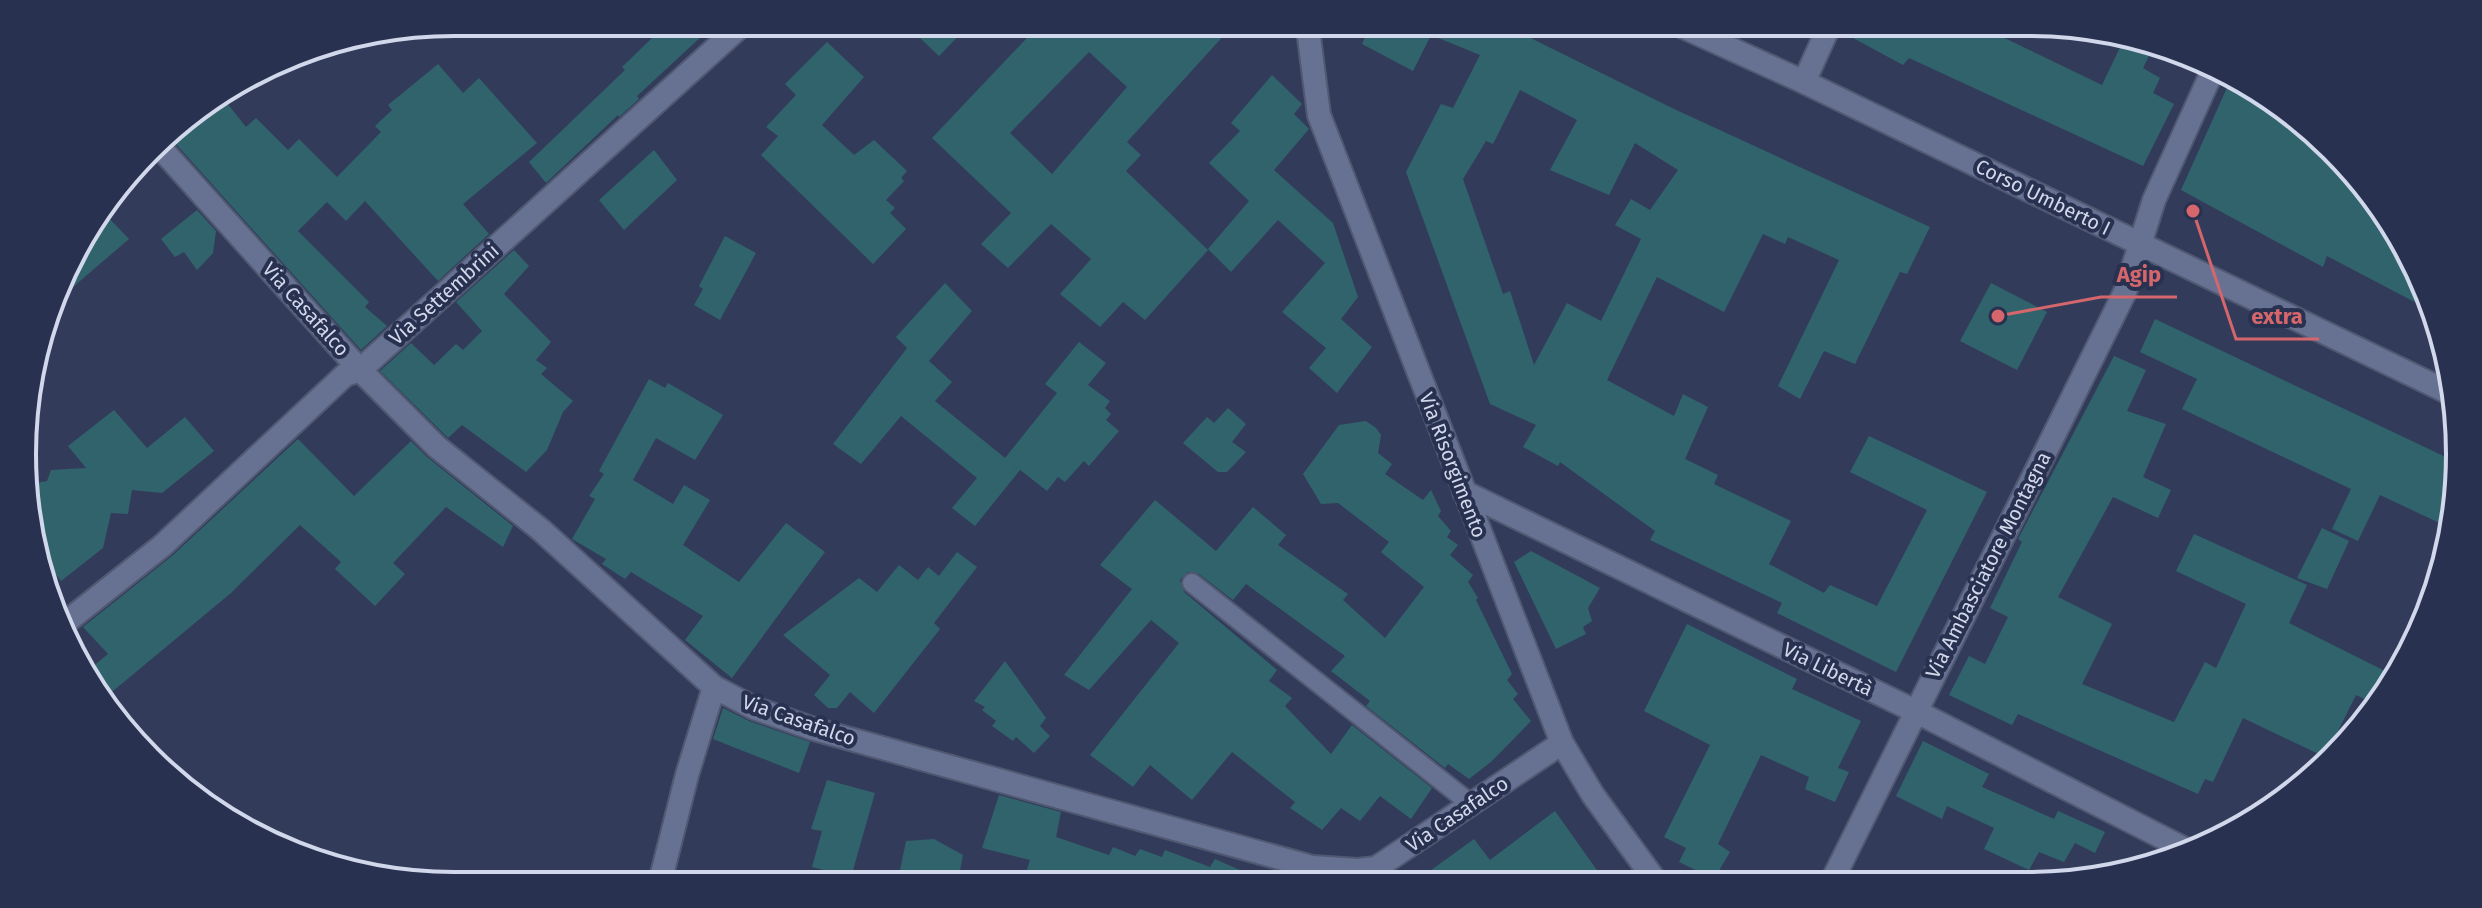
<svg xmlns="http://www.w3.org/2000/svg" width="2482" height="908" font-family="'Fira Sans',sans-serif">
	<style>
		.building { fill: #31636c; fill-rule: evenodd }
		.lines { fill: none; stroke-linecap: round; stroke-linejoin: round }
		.service-casing { stroke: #515972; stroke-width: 22 }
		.minor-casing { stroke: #515972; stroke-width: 26 }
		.tertiary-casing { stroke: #515972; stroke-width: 26 }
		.service { stroke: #677293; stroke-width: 18 }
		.minor { stroke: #677293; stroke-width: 22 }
		.tertiary { stroke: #677293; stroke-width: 22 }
		.labels { text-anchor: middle; stroke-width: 8; stroke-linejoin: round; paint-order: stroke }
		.street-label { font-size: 20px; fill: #d2d8eb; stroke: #28314f }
		.rim { fill: none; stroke: #d2d8eb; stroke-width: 4 }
		.leader { fill: none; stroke: #d5666c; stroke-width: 3 }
		.callout-dot { fill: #d5666c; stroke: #28314f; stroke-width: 3 }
		.callout-label { font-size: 22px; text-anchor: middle; font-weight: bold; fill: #d5666c; stroke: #28314f; stroke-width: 8; stroke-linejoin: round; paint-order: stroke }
	</style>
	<rect width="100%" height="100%" fill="#323c5a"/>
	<path class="building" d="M641,22H717L637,96L639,99L619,117L618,115L546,183L529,162L625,70L622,67L653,37Z
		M903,22H972L939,56Z
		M1042,22H1236L1127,142L1141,155L1126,171L1208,250L1145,320L1123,302L1100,327L1060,294L1091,259L1051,224L1008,268L981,244L1011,213L932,138ZM1089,52L1127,87L1052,174L1010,133Z
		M1372,22H1498L1672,108L1930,227L1907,274L1900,272L1855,364L1824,351L1800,399L1778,386L1839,260L1788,237L1785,244L1763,234L1724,312L1657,277L1607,380L1674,416L1683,394L1708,407L1685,459L1718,475L1714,484L1791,521L1769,564L1824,593L1830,585L1877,606L1927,510L1850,472L1869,436L1987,492L1896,672L1777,613L1782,603L1650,540L1655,531L1560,462L1558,466L1523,447L1536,425L1490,404L1406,172L1441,104L1453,108L1480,55L1431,35L1413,71L1362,44ZM1520,90L1577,120L1550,170L1609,195L1635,143L1678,170L1650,210L1631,199L1615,225L1641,239L1601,321L1567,303L1534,365L1510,291L1503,294L1463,179L1486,141L1493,144Z
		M1845,22H1991L1986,29L2102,85L2126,35L2140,37L2155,44L2143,68L2160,78L2153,93L2174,104L2143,166L1909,58L1903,65L1842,32Z
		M827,42L864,77L822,125L854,155L874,140L907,171L901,178L904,181L886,200L895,208L890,213L906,229L873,264L761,155L778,136L766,127L796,95L785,84Z
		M438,64L463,93L479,78L537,143L463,204L489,234L438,281L365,201L346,221L327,202L298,231L369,302L365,307L387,326L361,350L166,133L223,98L246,127L256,118L288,150L299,139L337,177L381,132L375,126L392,110L388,105Z
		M1272,75L1302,104L1294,114L1309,129L1274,170L1333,223L1358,297L1341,319L1372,347L1337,393L1309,368L1326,348L1282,312L1325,263L1278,220L1231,272L1208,249L1249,201L1209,163L1240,131L1231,123Z
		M2230,81L2291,112L2402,238L2426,308L2327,256L2323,267L2181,190Z
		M654,150L677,180L624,230L599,200Z
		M197,210L216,231L213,253L197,270L184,252L175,257L161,239Z
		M102,211L129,239L59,299L80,238Z
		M725,236L756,253L720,320L694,305L703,289L699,286Z
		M514,250L529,266L504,294L551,342L536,360L547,368L541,374L573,401L563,412L547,450L526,472L462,425L448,438L380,371L411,343L434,365L456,344L463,350L482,331L456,302Z
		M945,283L972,311L929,361L952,382L935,401L1020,470L975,526L952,508L977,478L901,416L861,464L833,444L907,348L896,337Z
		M1991,283L2047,312L2017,370L1960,341Z
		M2155,319L2452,460L2448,527L2380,495L2358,541L2332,529L2351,489L2182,409L2197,379L2140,352Z
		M1079,342L1106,363L1088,385L1110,401L1105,408L1111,414L1106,420L1119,431L1089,466L1084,461L1065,482L1058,477L1047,491L1005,458L1057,393L1045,384Z
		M2114,356L2146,370L2127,411L2166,424L2143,477L2171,490L2158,518L2113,497L2058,597L2112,624L2082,684L2174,722L2205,662L2216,668L2246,604L2176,571L2194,534L2307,585L2289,623L2395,676L2387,694L2377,705L2356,695L2325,757L2243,718L2213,782L2205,779L2198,794L2018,714L2012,725L1949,695L1969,656L1985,664L2008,617L1990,608L2022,542L2018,539Z
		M649,379L665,388L668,383L723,415L695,460L656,438L633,480L673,504L684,485L710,500L683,545L739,582L786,523L825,552L732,678L685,640L703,616L631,572L625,579L602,564L606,559L572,539L595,499L589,496L604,474L599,471Z
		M1228,408L1246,424L1232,442L1246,452L1227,472H1218L1183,443L1207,417L1214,423Z
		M114,410L147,448L185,417L214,451L162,493L132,490L128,514L111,513L103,548L61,581L55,573L47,579L30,539V519L36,483L47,481L51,470L86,468L68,446Z
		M1366,421L1376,428L1381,435L1378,453L1392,464L1385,474L1423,500L1431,490L1441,511L1438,516L1451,531L1447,537L1458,545L1450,555L1473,575L1468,582L1478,598L1476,600L1512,674L1507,680L1518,694L1513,699L1531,721L1492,761L1469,779L1448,764L1445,768L1366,706L1370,701L1331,671L1345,656L1246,584L1233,600L1199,574L1188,572L1180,580L1184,592L1277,670L1269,681L1292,698L1285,706L1331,754L1352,725L1432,788L1411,819L1380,796L1360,821L1341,808L1322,830L1290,808L1295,802L1232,752L1192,800L1150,765L1133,787L1090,755L1179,643L1151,620L1089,690L1064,675L1132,589L1100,565L1155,500L1216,551L1253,507L1286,535L1278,545L1348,594L1343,600L1385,638L1424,587L1381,552L1389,542L1338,503L1321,504L1303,474L1339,425Z
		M298,439L354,496L411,441L427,457L513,526L503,547L446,507L393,563L405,574L375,606L335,569L341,562L300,525L231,593L101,701L95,694L86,672L108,654L83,627L172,556Z
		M2322,528L2349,541L2327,589L2297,578Z
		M1531,551L1600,588L1588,608L1592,621L1583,627L1586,634L1556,649L1514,562Z
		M957,552L977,567L934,623L940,629L874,713L850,692L837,708H828L814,695L830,675L783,635L859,578L877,592L899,565L918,580L928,567L939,576Z
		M1687,624L1797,679L1792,689L1861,721L1838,768L1849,772L1835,802L1805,789L1809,777L1761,755L1718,844L1730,852L1714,879L1679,862L1686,848L1664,837L1710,745L1644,711Z
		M1005,661L1046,718L1040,726L1050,736L1034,753L1016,737L1013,741L992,726L996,721L982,710L985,707L974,701Z
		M723,708L749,721L810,742L799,773L713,739Z
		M1923,741L1989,774L1982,787L2054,819L2058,811L2105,832L2095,853L2075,843L2064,862L2039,852L2029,870L1984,849L1994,828L1947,806L1942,819L1896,796Z
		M827,780L875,793L851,877L812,867L822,831L811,829Z
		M999,795L1061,812L1056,837L1109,855L1113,847L1135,856L1140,849L1162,857L1165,850L1210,867L1215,859L1271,884L1022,885L1030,860L982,848Z
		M1555,811L1606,883L1412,884L1474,839L1490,860Z
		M934,839L963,855L958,880L950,885H897L906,841Z"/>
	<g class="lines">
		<defs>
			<path id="service" d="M1192,583L1471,804
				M1376,868L1386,884"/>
			<path id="minor" d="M1307,22L1319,115L1562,743L1593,795L1657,883
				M1804,82L1831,22
				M157,144L360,370L437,447L541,530L714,687L754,708L814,729L1312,867L1358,870L1376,868L1562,743
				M1464,492L1915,711L2189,851
				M65,623L162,546L345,375L360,370L745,22
				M1831,883L2125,292L2154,200L2212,72
				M659,886L687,775L714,687"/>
			<path id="tertiary" d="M1672,22L1804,82L2456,396"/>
		</defs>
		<use href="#service" class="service-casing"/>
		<use href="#minor" class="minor-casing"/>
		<use href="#tertiary" class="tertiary-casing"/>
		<use href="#service" class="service"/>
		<use href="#minor" class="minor"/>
		<use href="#tertiary" class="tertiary"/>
	</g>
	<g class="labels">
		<g class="street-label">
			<text transform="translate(2043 197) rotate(26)" y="7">Corso Umberto I</text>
			<text transform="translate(444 294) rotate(-42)" y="7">Via Settembrini</text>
			<text transform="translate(306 309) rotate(48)" y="7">Via Casafalco</text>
			<text transform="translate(1453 465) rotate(69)" y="7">Via Risorgimento</text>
			<text transform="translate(1988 565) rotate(-63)" y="7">Via Ambasciatore Montagna</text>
			<text transform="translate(1828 669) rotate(26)" y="7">Via Libertà</text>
			<text transform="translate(799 720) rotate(19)" y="7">Via Casafalco</text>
			<text transform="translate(1457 814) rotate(-34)" y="7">Via Casafalco</text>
		</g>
	</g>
	<path d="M0 0H2482V908H0ZM454 36H2028A418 418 0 0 1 2446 454V454A418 418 0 0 1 2028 872H454A418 418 0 0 1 36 454V454A418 418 0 0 1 454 36Z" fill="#28314f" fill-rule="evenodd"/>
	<path class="rim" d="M454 36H2028A418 418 0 0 1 2446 454V454A418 418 0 0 1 2028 872H454A418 418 0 0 1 36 454V454A418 418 0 0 1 454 36Z"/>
	<path class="leader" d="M1998 316L2101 297H2177M2193 211L2236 339H2319"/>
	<g class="callout-dot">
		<circle cx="1998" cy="316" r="8"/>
		<circle cx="2193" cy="211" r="8"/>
	</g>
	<g class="callout-label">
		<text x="2139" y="282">Agip</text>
		<text x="2277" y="324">extra</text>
	</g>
</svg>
